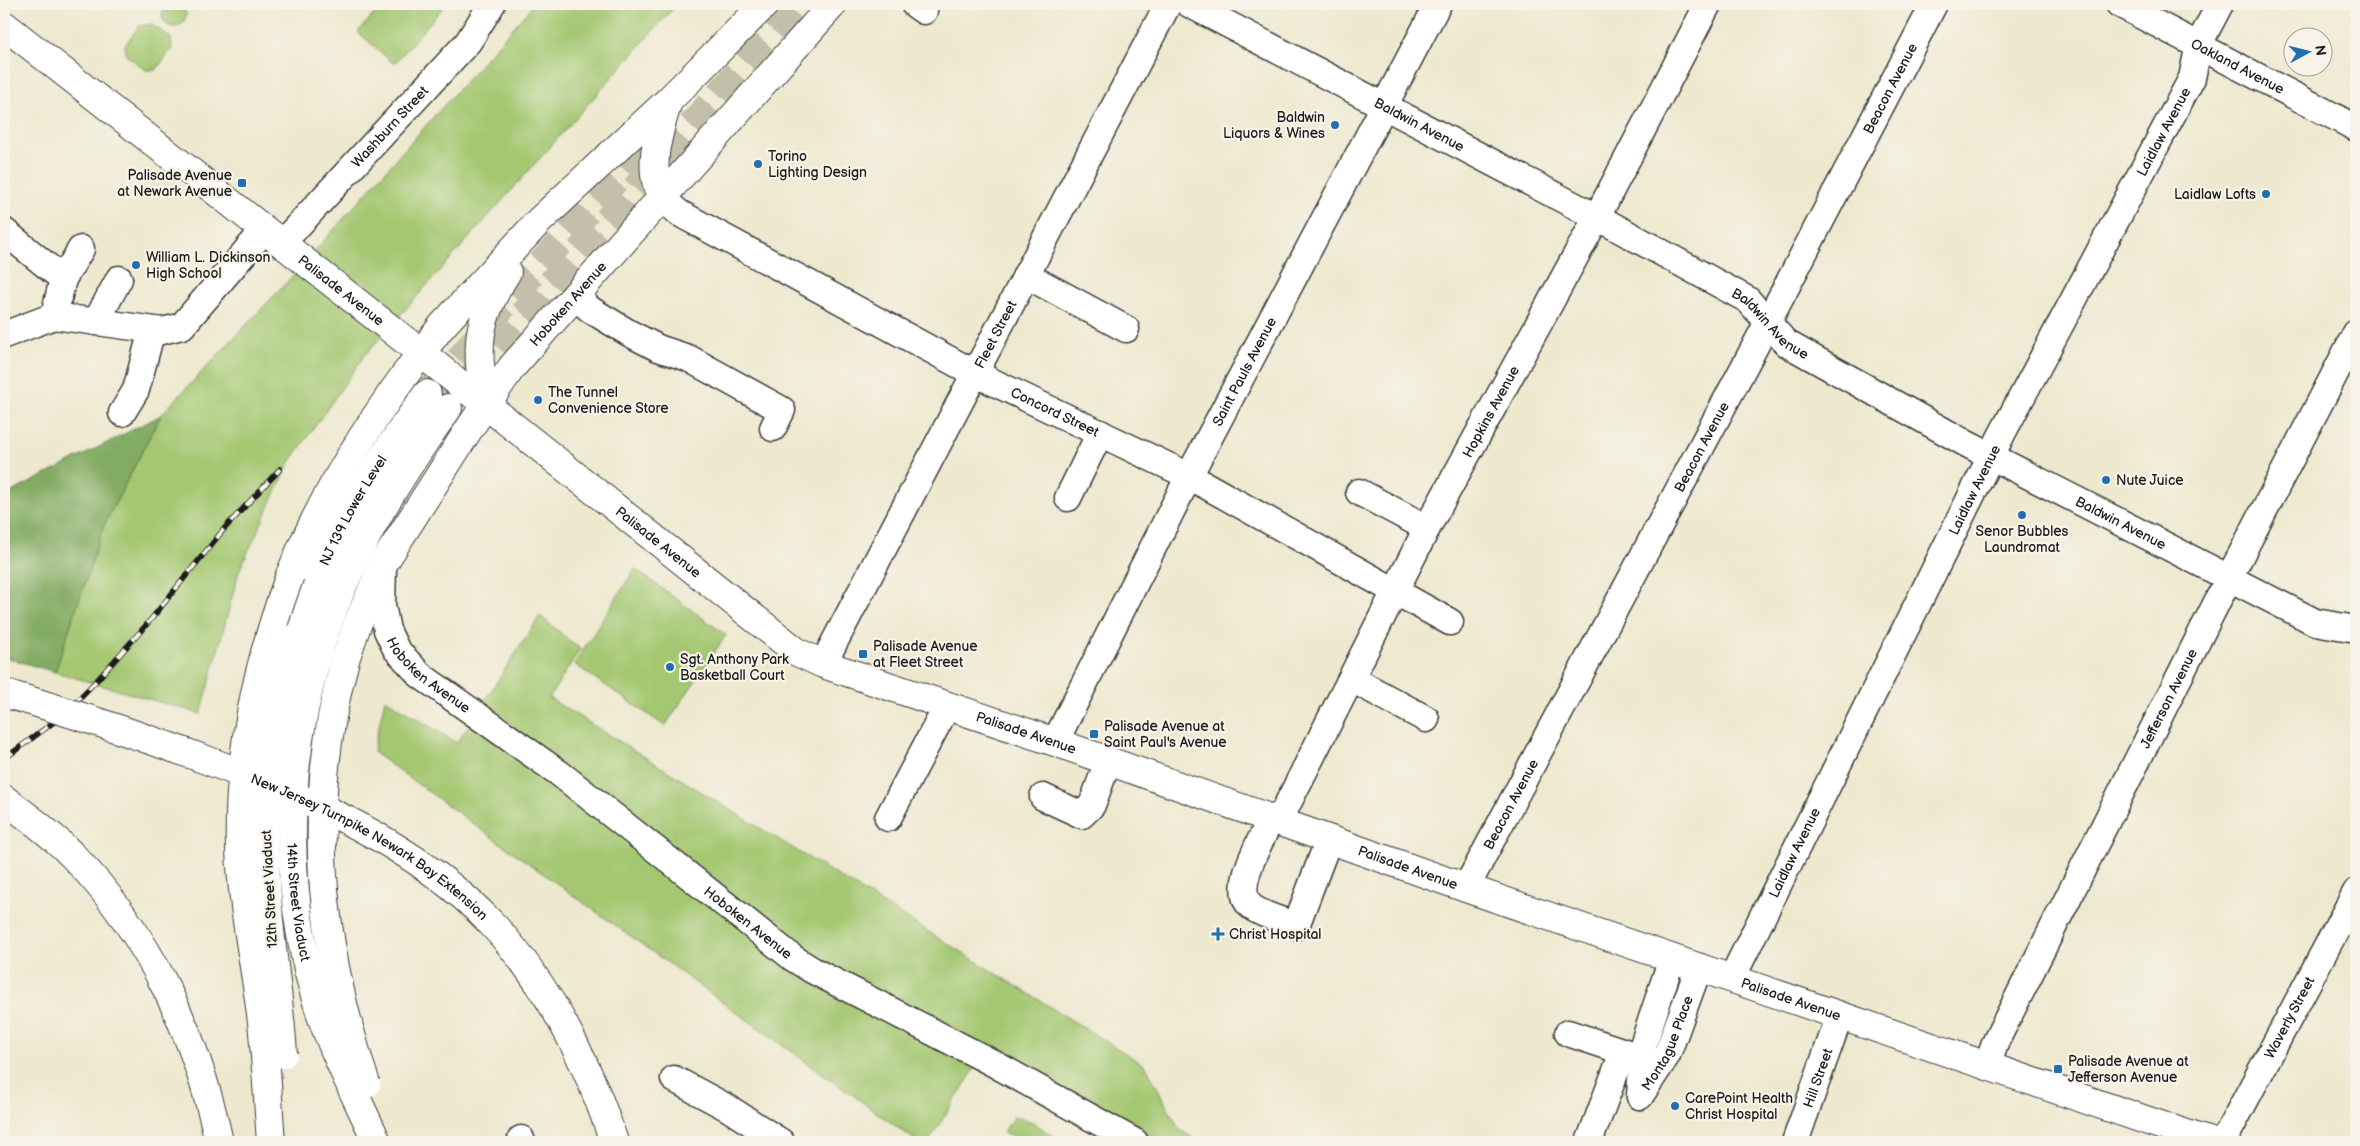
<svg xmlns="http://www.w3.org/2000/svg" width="2360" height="1146" font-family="'Balsamiq Sans',sans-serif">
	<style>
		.green { fill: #a4c872; stroke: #607247 }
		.forest { fill: #83ac64; stroke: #506440 }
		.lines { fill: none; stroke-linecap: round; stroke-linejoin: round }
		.highway-tunnel { stroke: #c3bfaa; stroke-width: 28; stroke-dasharray: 28 14; stroke-linecap: butt }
		.minor-casing { stroke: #3b3b37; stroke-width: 29 }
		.major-casing { stroke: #3b3b37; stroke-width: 30 }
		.highway-casing { stroke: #3b3b37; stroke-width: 30 }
		.minor { stroke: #fff; stroke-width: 26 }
		.major { stroke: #fff; stroke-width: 28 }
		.highway { stroke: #fff; stroke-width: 28 }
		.rail-casing { stroke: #1c1c1c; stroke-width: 5.5 }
		.rail { stroke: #f7f3e8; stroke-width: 4; stroke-dasharray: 11; stroke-linecap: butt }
		.highway-bridge-casing { stroke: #3b3b37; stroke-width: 30; stroke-linecap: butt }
		.highway-bridge { stroke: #fff; stroke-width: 28 }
		.poi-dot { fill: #1f6fb2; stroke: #f7f3e8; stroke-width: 2 }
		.labels { text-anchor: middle; stroke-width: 4.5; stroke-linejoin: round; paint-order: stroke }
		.street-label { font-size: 14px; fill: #1c1c1c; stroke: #f7f3e8 }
		.poi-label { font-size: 14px; fill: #1c1c1c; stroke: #f7f3e8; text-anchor: start }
	</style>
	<rect width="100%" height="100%" fill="#f7f3e8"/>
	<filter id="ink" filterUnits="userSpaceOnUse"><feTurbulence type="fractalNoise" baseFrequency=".02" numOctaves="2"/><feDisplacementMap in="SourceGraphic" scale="10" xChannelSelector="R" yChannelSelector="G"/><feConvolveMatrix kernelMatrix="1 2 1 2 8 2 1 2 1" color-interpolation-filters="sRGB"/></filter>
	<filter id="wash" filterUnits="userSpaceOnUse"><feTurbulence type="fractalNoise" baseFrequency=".0096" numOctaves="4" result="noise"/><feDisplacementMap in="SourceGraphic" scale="20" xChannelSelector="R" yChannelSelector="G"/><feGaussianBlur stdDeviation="1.12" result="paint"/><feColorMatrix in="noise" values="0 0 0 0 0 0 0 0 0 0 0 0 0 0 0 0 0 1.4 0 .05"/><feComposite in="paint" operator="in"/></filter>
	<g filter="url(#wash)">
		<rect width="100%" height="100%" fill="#ede8ce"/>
		<path class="green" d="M162 15a12 12 0 1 1 24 0a12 12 0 1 1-24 0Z
			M383,4H446L394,64L358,32Z
			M534,4H677L364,356L290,462L239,571L201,714L55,672L104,525L161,415L288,281Z
			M151,24L171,38L172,49L156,70H146L126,55L125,45L139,26Z
			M635,569L726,635L665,726L574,664Z
			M540,616L580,649L549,698L1146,1066L1179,1129L1199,1142H1115L976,1067L928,1142H918L373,752L385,699L457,743Z
			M1014,1116L1033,1122L1054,1137L1055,1142H1019L1011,1135L1003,1133Z"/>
		<path class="forest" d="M161,415L104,525L55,672L4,657V496Z"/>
	</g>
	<g filter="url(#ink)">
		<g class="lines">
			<path class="highway-tunnel" d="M470,379L514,325L799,4
				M430,390L449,372L499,311L666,123"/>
			<defs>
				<g id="minor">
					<path d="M914,4L924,11"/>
					<path id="s1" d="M1189,4L1606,222L1748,300L1786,343L1967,444L2315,622L2356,629"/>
					<path id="s2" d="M2119,4L2356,128"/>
					<path id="s3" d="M662,198L679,213L974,373L1189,476L1450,622"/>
					<path d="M4,231L63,279"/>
					<path id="s4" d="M281,244L468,42L492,4"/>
					<path d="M1026,275L1126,329"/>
					<path d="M574,296L591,310L629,333L658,348L688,358L782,410L773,428"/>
					<path d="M54,316L63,279L81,249"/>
					<path d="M96,322L119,279"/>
					<path d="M4,335L54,316L162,331L182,326L264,230"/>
					<path d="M122,413L136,390L152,330"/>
					<path d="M1359,492L1427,528"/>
					<path d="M1068,498L1100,433"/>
					<path id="s5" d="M383,567L382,605L387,630L396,649L420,675L559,773L793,958L812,970L991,1062L1135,1142"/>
					<path id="s6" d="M823,664L1168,4"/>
					<path d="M1352,679L1426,719"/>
					<path id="s7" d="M1055,742L1189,476L1438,4"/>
					<path d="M1043,797L1082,815L1092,805L1108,761"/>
					<path d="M888,818L947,706"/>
					<path d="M1271,819C1262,839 1229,891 1253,908C1265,916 1282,920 1296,926L1329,839"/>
					<path id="s8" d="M1279,821L1427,528L1597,217L1708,4"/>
					<path id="s9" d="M1466,888L1768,322L1934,4"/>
					<path id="s10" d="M1732,978L2002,434L2192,78L2199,44L2220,4"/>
					<path d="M1568,1033L1658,1063"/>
					<path id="s11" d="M1987,1066L1996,1041L2229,578L2356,333"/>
					<path d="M674,1079L728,1108L781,1142"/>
					<path d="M1640,1096L1643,1045L1672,958"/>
					<path id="s12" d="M1640,1096L1667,1055L1699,967"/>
					<path d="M521,1139L522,1142"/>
					<path d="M1589,1142L1623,1052"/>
					<path id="s13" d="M1795,1142L1840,1015"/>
					<path id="s14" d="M2223,1142L2356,892"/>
				</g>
				<g id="major">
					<path id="s15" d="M4,25L387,326L797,652L823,664L1055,742L1466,888L2210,1142"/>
					<path d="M662,198C646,167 659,132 668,101"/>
					<path d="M421,353L442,326L539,221L668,101L765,4"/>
					<path d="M485,404C476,347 475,322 507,272"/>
					<path id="s16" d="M383,564L471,426L512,367L833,4"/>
				</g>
				<g id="highway">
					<path d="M290,575C322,495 369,422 421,353"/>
					<path id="s17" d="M296,638C307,605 318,573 334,542C359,489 393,441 427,394"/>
					<path d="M319,650C347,559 393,485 448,408"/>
					<path d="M345,660L357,625L383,564"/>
					<path d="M4,799C28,817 53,835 74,857C150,935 197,1037 219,1142"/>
				</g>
			</defs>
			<use href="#minor" class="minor-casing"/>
			<use href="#major" class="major-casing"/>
			<use href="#highway" class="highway-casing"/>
			<use href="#minor" class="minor"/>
			<use href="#major" class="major"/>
			<use href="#highway" class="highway"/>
			<defs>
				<path id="rail" d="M4,759L62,716L98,679L148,623L224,529L280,469"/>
			</defs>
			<use href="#rail" class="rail-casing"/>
			<use href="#rail" class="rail"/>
			<defs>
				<g id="highway-bridge">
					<path id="s18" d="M319,650C283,771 282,901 323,1021C338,1063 359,1102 377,1142"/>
					<path d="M345,660C305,806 319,942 366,1084"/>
					<path id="s19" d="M4,693C73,713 141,736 209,761C309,799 416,844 492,924C549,985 588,1063 614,1142"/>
					<path d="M283,1054C279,989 266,924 265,858C262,780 277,712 296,638"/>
					<path d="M271,1142C268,1102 266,1061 262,1022C255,964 242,907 240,849C237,754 257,664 290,575"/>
				</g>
			</defs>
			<use href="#highway-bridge" class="highway-bridge-casing"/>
			<use href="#highway-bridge" class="highway-bridge"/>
		</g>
	</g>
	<g class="poi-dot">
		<circle cx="1335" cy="125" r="5"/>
		<circle cx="758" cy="164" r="5"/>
		<rect x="237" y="178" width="10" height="10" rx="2.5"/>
		<circle cx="2266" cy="194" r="5"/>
		<circle cx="136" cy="265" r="5"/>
		<circle cx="538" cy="400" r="5"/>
		<circle cx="2106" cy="480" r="5"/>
		<circle cx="2022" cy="515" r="5"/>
		<rect x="858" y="649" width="10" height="10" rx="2.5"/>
		<circle cx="670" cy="667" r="5"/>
		<rect x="1089" y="729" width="10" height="10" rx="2.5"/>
		<path d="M1215.5 926.5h5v5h5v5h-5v5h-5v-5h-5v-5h5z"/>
		<rect x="2053" y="1064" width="10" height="10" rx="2.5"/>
		<circle cx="1675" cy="1106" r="5"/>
	</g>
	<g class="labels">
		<g class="street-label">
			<text dy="5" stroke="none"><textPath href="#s2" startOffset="134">Oakland Avenue</textPath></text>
			<text dy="5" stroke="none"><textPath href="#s9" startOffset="905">Beacon Avenue</textPath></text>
			<text dy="5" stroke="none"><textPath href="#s1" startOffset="260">Baldwin Avenue</textPath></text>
			<text dy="5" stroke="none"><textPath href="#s4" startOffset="160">Washburn Street</textPath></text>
			<text dy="5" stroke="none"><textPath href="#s10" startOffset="950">Laidlaw Avenue</textPath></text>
			<text dy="5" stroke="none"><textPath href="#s15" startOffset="429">Palisade Avenue</textPath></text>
			<text dy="5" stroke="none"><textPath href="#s16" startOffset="320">Hoboken Avenue</textPath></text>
			<text dy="5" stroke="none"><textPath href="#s1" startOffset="665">Baldwin Avenue</textPath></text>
			<text dy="5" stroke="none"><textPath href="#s6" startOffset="372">Fleet Street</textPath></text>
			<text dy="5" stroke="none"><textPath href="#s7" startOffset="416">Saint Pauls Avenue</textPath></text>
			<text dy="5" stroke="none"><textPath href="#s8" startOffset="461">Hopkins Avenue</textPath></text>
			<text dy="5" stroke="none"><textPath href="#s3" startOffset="448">Concord Street</textPath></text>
			<text dy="5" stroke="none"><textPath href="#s9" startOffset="500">Beacon Avenue</textPath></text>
			<text dy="5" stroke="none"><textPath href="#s10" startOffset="545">Laidlaw Avenue</textPath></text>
			<text dy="5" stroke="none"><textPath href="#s17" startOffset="140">NJ 139 Lower Level</textPath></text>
			<text dy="5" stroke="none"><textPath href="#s1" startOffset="1070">Baldwin Avenue</textPath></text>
			<text dy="5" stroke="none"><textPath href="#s15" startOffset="834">Palisade Avenue</textPath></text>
			<text dy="5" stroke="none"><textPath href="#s5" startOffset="126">Hoboken Avenue</textPath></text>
			<text dy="5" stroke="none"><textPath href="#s11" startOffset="410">Jefferson Avenue</textPath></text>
			<text dy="5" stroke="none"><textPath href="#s15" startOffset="1254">Palisade Avenue</textPath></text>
			<text dy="5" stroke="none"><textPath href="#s9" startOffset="95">Beacon Avenue</textPath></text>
			<text dy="5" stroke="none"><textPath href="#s19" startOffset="399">New Jersey Turnpike Newark Bay Extension</textPath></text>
			<text dy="5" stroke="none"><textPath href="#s10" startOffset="140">Laidlaw Avenue</textPath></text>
			<text dy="5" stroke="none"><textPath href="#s15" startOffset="1659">Palisade Avenue</textPath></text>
			<text transform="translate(269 889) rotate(-93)" y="5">12th Street Viaduct</text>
			<text dy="5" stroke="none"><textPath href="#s18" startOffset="255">14th Street Viaduct</textPath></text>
			<text dy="5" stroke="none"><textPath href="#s5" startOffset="531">Hoboken Avenue</textPath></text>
			<text dy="5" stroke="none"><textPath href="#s15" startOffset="2064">Palisade Avenue</textPath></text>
			<text dy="5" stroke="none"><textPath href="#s14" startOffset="141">Waverly Street</textPath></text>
			<text dy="5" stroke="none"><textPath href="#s12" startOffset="60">Montague Place</textPath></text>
			<text dy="5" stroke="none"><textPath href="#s13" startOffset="68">Hill Street</textPath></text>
		</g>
		<g class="poi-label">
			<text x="1325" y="122" text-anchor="end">Baldwin<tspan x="1325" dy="16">Liquors &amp; Wines</tspan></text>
			<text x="768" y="161">Torino<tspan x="768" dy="16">Lighting Design</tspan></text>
			<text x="232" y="180" text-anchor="end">Palisade Avenue<tspan x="232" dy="16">at Newark Avenue</tspan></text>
			<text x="2256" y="199" text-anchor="end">Laidlaw Lofts</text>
			<text x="146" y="262">William L. Dickinson<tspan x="146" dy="16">High School</tspan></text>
			<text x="548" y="397">The Tunnel<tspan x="548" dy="16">Convenience Store</tspan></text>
			<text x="2116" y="485">Nute Juice</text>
			<text x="2022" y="536" text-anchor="middle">Senor Bubbles<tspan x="2022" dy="16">Laundromat</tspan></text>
			<text x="873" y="651">Palisade Avenue<tspan x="873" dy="16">at Fleet Street</tspan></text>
			<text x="680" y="664">Sgt. Anthony Park<tspan x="680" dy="16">Basketball Court</tspan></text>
			<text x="1104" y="731">Palisade Avenue at<tspan x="1104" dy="16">Saint Paul's Avenue</tspan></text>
			<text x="1229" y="939">Christ Hospital</text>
			<text x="2068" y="1066">Palisade Avenue at<tspan x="2068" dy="16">Jefferson Avenue</tspan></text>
			<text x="1685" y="1103">CarePoint Health<tspan x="1685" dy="16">Christ Hospital</tspan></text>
		</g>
	</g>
	<rect width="2360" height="1146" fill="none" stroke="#f7f3e8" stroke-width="20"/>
	<g transform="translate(2308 52) rotate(83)"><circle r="24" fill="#f7f3e8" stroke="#9f9d96"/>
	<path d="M0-4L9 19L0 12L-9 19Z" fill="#1f6fb2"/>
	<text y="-8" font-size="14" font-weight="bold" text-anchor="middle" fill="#1c1c1c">N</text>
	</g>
</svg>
